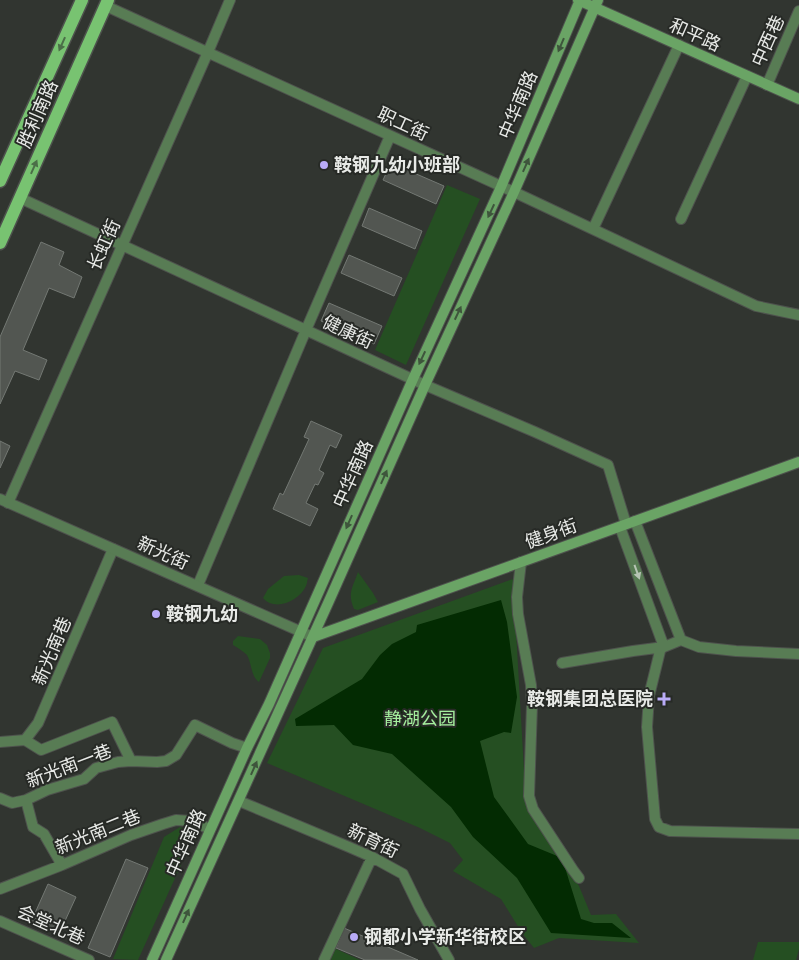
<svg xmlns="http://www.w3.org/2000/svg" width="799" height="960" font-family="Cabin,'Noto Sans SC',sans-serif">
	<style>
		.green { fill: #254f22 }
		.water { fill: #032b02 }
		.building { fill: #525651; stroke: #737873 }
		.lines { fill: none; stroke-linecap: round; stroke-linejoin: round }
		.minor-casing { stroke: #4e524d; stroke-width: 12 }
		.tertiary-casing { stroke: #4e524d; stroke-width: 12 }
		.secondary-casing { stroke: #4e524d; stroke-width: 12 }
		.primary-casing { stroke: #4e524d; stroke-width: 15 }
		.minor { stroke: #587c54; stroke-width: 10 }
		.tertiary { stroke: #587c54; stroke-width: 10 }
		.secondary { stroke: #6aa465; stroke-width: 10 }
		.primary { stroke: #78c371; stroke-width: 12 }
		.oneway { fill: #4b6f48 }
		.oneway2 { fill: #3e553c }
		.oneway3 { fill: #b6c4b4 }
		.poi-dot { fill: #b9abf7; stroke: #272a26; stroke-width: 2 }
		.labels { text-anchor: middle; stroke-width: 4; stroke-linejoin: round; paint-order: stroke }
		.street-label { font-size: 18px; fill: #e8eae7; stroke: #272a26 }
		.poi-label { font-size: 18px; font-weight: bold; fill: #e8eae7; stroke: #272a26; text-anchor: start }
		.park-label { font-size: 18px; fill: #a4ee9d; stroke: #272a26 }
	</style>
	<rect width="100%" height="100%" fill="#313530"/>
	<path class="green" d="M447,185L480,199L406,365L375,350Z
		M358,572L373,593L378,602L358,610L354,609C347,593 353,587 358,572Z
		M299,575L308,578C307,581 307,584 306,586C299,601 275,612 263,598L268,589L284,576Z
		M513,579L526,805L555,847L579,886L591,915L616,914L639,943L559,938L534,948L522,933L501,899L453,871L463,860L450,843L420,828L267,763L323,648Z
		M238,636L260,639L267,645L270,653V658L259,682C251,677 252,664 247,655C243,651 238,648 233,645V641Z
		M180,827L195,834L138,960L113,959L164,837Z
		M758,942H799V949L796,960H753Z
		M334,948L360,960H328Z"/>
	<path class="water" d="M501,600L507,622L517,697L511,733L504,732L480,741L494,797L528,844L562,858L581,919L594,923H612L631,938L551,933L517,878L473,837L451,807L392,754L353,745L334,725L296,726L295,719L362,679L380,655L392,644L416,632L417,625Z"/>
	<path class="building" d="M391,163L444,186L436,204L383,180Z
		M369,208L422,231L415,249L362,226Z
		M41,242L64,252L59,265L82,277L74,298L49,288L23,350L47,360L39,380L15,371L0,404V337Z
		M349,255L402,278L394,296L341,273Z
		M329,303L382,326L374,344L321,321Z
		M311,421L342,435L336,448L330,445L319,470L324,473L318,485L315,484L306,503L318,509L310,526L273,509L280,493L283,495L309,439L304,437Z
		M0,441L10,446L0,468Z
		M126,859L148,868L110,957L88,948Z
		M48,884L76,897L59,934L31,922Z
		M344,928L418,960H365L336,948Z"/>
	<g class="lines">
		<defs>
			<path id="minor" d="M106,6L514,192L756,306L799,315
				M767,85L799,11
				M20,198L425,385L535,432L608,465L626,524
				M681,219L747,76
				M593,229L679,45
				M8,503L208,52L230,0
				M635,521L681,640
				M620,527L664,647
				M521,562L517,597L518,614L531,685L532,705L529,796L533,809L573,870L579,878
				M198,585L306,330L390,136
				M661,647L649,696L647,727L655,819L659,827L670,831L799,834
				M562,663L633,651L664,647L681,640L699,647L736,651L799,654
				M25,740L41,750L112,722L131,761
				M0,742L25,740L38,723L113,549
				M0,798L12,803L26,800L47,790L84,779L96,768L118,762L131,761L157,762L166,761L176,755L195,725L232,743L247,748
				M26,800L33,827L44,834L62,865
				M239,801L349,847L372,857L403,874L420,909L449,960
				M0,889L62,865L131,835L163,824L176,820L191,821L210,829
				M0,921L89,960
				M324,960L372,857"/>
			<path id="tertiary" d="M0,499L313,637"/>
			<path id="secondary" d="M578,0L799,99
				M313,637L799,462
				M152,960L247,748L269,704L413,379L501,187L580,0
				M166,960L329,601L425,385L514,192L598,0"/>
			<path id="primary" d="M0,181L82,0
				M0,243L108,0"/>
		</defs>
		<use href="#minor" class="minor-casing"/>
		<use href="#tertiary" class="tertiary-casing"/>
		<use href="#secondary" class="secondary-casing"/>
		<use href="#primary" class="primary-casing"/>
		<use href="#minor" class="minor"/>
		<use href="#tertiary" class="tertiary"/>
		<use href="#secondary" class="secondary"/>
		<use href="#primary" class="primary"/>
	</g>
	<defs><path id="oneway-solid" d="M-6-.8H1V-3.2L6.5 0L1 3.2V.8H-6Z" transform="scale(1.25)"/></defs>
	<g class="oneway">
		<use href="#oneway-solid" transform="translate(62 44) rotate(114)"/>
		<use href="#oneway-solid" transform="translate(34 167) rotate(-66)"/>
	</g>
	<g class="oneway2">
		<use href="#oneway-solid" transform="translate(561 45) rotate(113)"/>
		<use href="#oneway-solid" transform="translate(526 165) rotate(-66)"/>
		<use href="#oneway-solid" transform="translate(491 211) rotate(115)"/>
		<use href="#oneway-solid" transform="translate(458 313) rotate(-65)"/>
		<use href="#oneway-solid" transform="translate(422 358) rotate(115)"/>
		<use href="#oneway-solid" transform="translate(384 477) rotate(-66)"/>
		<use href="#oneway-solid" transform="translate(349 522) rotate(114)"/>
		<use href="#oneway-solid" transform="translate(254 768) rotate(-66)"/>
		<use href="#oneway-solid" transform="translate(186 916) rotate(-66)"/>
	</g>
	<use class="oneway3" href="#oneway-solid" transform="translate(637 572) rotate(70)"/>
	<g class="poi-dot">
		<circle cx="324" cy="165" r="5"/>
		<circle cx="156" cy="614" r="5"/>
		<path d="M661.5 691.5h5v5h5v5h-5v5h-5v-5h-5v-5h5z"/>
		<circle cx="354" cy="937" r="5"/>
	</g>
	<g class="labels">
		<g class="street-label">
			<text transform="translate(695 35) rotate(24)" y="6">和平路</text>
			<text transform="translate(768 41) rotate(-66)" y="6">中西巷</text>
			<text transform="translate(518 105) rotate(-67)" y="6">中华南路</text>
			<text transform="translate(38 114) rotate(-66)" y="6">胜利南路</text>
			<text transform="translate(403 124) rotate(25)" y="6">职工街</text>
			<text transform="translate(104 245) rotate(-66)" y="6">长虹街</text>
			<text transform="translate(348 332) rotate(25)" y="6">健康街</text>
			<text transform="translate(353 474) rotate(-66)" y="6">中华南路</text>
			<text transform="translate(551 534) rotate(-20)" y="6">健身街</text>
			<text transform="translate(163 553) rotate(24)" y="6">新光街</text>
			<text transform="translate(52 651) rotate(-67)" y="6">新光南巷</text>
			<text transform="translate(69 766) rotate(-21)" y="6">新光南一巷</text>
			<text transform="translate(98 832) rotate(-22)" y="6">新光南二巷</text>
			<text transform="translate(373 841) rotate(26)" y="6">新育街</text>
			<text transform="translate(186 843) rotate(-66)" y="6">中华南路</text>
			<text transform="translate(51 925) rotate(24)" y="6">会堂北巷</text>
		</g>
		<g class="poi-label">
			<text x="334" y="171">鞍钢九幼小班部</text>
			<text x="166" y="620">鞍钢九幼</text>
			<text x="653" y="705" text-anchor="end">鞍钢集团总医院</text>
			<text x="364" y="943">钢都小学新华街校区</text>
		</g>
		<g class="park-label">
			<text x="420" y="725">静湖公园</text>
		</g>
	</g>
</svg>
